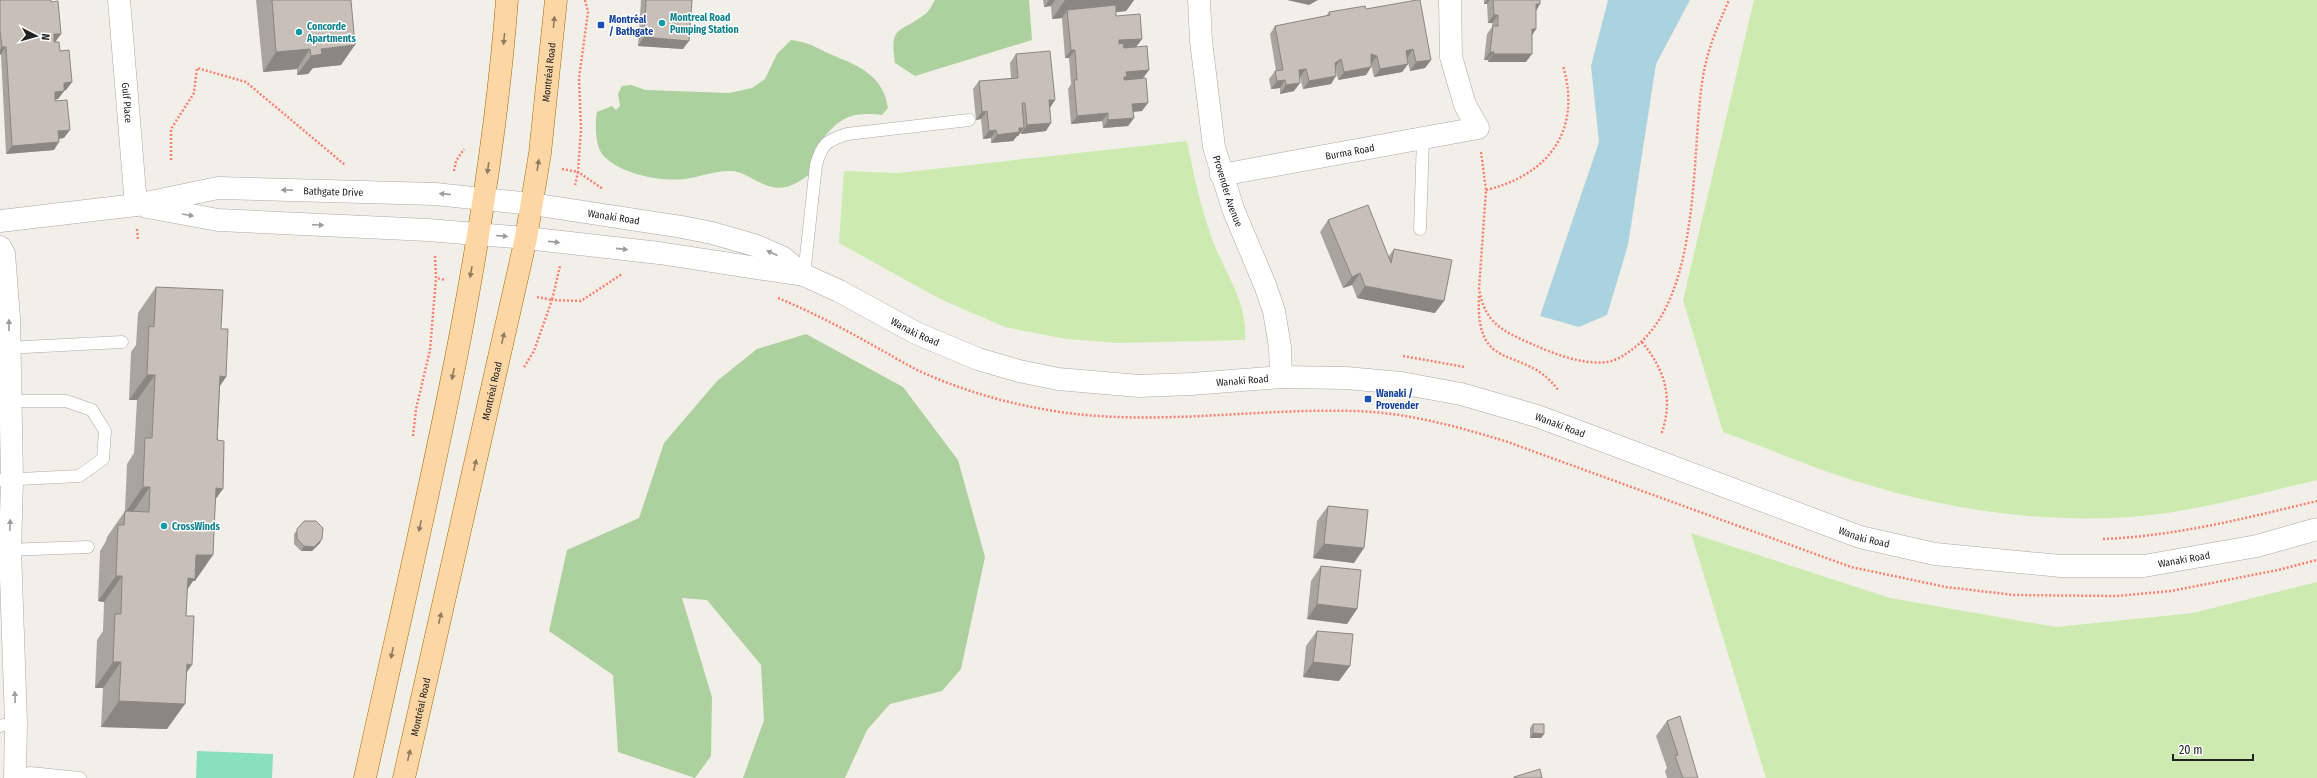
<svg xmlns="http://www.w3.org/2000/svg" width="2317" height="778" font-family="'Fira Sans Condensed',sans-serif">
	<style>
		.grass { fill: #cdebb0 }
		.forest { fill: #add19e }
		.pitch { fill: #88e0be }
		.water { fill: #aad3df }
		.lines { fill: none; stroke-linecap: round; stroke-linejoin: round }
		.service-casing { stroke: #a9a9a9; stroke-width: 13 }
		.minor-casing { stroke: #a9a9a9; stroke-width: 23 }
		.tertiary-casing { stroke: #a9a9a9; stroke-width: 23 }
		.primary-casing { stroke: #a06b00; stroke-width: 23 }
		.path { stroke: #fa8072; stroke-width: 2.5; stroke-dasharray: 2 2; stroke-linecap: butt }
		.service { stroke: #fff; stroke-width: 12 }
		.minor { stroke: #fff; stroke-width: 22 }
		.tertiary { stroke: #fff; stroke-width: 22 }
		.primary { stroke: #fcd6a4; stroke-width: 22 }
		.wall { fill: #aba49e }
		.shaded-wall { fill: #8b8681 }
		.building { fill: #c7bfb8; stroke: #8b8681 }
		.oneway { fill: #8f7c63 }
		.oneway2 { fill: #9c9c9c }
		.culture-dot { fill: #0f9aa8; stroke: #fff; stroke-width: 1.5 }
		.transit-dot { fill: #1a4fb4; stroke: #fff; stroke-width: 1.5 }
		.labels { text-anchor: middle; stroke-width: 3; stroke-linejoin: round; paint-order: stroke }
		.culture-label { font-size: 10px; font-weight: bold; fill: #0d838f; stroke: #fff; text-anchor: start }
		.transit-label { font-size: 10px; font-weight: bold; fill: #164399; stroke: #fff; text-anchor: start }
		.street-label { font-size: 10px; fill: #222; stroke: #fff }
	</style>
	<rect width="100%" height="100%" fill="#f2efe9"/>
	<path class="grass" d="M1754,0H2317V480C2267,492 2218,505 2167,513C2057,528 1945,511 1840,476C1801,463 1762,446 1723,432L1683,300Z
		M1187,141C1193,172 1200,203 1210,233C1222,270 1248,299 1245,340L1119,343L1066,339L1005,327L940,299L839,243L844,171L897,173Z
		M1691,533L1890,598L2056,627L2193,613L2317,582V778H1766Z"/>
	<path class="forest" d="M935,0H1029L1032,40L915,76L895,63C889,25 900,33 924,15C929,12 932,5 935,0Z
		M791,40C813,43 817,49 837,57C862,67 884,78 888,108L882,115C844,110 835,123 814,150L815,169C799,184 783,194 761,183C750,178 742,171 730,171C715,171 699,177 685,179C661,182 618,174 602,154C595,144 595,123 597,112L612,106L616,110L620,106L618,94L622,86L631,85L646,90L729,93L752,88L765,79L777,54Z
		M806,334L903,387L958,460L985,557L961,669L942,691L890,704L867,730L845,778H743L764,720L761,665L707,600L682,598L712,697L711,756L695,778L618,752L613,675L549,631L567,550L639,518L664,443L717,381L757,349Z"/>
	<path class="pitch" d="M197,751L273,754L272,778H196Z"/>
	<path class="water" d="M1608,0H1690L1656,64L1628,245L1607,315L1579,327L1540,316L1599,142L1591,66Z"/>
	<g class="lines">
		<defs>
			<path id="service" d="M1420,229L1423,138
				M804,275L816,165C822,144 826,141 847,134L969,120
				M5,348L122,342
				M0,480L79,476L103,459L105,431L92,410L66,401H10
				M6,550L88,547
				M0,726L16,722
				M23,778L30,773L80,778"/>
			<g id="minor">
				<path id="s1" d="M119,0L136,205"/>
				<path id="s2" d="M1199,0L1201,41L1214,147L1233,209L1265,285L1274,311L1280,347L1281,377"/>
				<path id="s3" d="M1221,175L1478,128L1465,105L1451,57L1450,0"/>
				<path d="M0,247L4,254L9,318L12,480L10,550L16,722L15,778"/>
			</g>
			<g id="tertiary">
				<path d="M147,207L218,220L428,230L526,238L659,253L803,275"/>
				<path id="s4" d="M0,221L136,205L218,188L435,194L532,204L682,227L712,233L754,245L782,257L804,275L839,291L916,333L978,359L1019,371L1058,379L1139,386L1191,384L1281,377L1346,378L1401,383L1461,394L1537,416L1860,537L1935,554L2061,566H2144L2257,546L2317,529"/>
			</g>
			<g id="primary">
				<path d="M365,778C421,521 487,263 507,0"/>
				<path id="s5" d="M404,778L526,238L540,153L556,0"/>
			</g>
		</defs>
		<use href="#service" class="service-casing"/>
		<use href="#minor" class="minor-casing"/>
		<use href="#tertiary" class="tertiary-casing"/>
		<use href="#primary" class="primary-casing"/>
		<path class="path" d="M585,0L588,12L579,78L581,129L578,172L603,189
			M1481,152L1486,190L1479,289C1485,323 1502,331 1532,344C1554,354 1583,365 1607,362C1618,360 1626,354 1634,348C1701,296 1691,160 1702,83C1706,53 1717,27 1729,0
			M171,160V129L194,93L197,68L246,82L345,165
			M562,169L578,172L575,185
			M454,171L456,161L464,149
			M1486,190C1549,175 1582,130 1563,66
			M137,229L138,240
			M435,256L436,278L446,280
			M1479,296C1475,377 1524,343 1558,390
			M537,297L552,300L560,266
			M778,298C812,312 844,329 876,347C893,356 909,367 926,374C967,392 1010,404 1054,411C1153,427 1253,408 1353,411C1405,412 1455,426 1505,441L1851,567L1946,587L2014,595L2117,596L2171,591L2278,570L2317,560
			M1642,342C1665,370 1674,399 1661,435
			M1403,356L1465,367
			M524,367L534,351L552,300L581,301L622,274
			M413,436L416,409L430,350L436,278
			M2103,539C2177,536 2246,518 2317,501"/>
		<use href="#service" class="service"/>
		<use href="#minor" class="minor"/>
		<use href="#tertiary" class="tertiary"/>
		<use href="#primary" class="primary"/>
	</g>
	<path class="wall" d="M0,0L51,2L61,34L55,42L60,51L72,82L66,90L64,91L58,99L55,100L64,138L59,139L54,150L6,154L1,55H0Z
		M256,0H351L341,65L313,68L308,74L297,75V69L263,72Z
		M641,0H692L683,49L638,46Z
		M1043,0H1134L1126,11L1116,12V16L1142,39L1136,47L1149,70L1143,78L1142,111L1133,112L1134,118L1128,126L1103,128L1102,121L1071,124L1068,89L1071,84L1069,58H1065L1062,18L1052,19L1051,6L1044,7Z
		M1484,0H1540L1536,10V29L1532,35L1526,62H1488V60H1484L1487,34L1492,27V23H1488L1487,4H1484Z
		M1366,9L1431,60L1425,68L1410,71L1407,58L1408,64L1402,72L1374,77L1371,64V67L1366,75L1338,80L1336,71L1331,84L1303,89L1300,77L1294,91L1280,94V88L1271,89L1269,79L1275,71H1276L1270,34L1275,26L1326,16L1329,12Z
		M1016,54L1055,100L1050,107L1046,131L1021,134V132L1018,136H1017L1013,141L991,143V138L983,139L981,119L976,120L973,89L979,81L1011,78L1010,63Z
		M1328,220L1388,257L1394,249L1435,313L1357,298L1352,285L1343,288L1320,232Z
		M156,287L221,329L226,377L220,386L215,499L195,581H193L187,590L186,616V673L167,729L101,727L103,688H95L97,640L103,631L104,602L98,601L100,551L106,541L107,537L125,511L127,464L134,453L137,400H129L131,352L136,345L138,313Z
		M1328,506L1354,563L1313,558L1317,521Z
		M304,521L320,543L312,551H301L294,544V534Z
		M1321,566L1357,609L1347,624L1307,619L1311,581Z
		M1317,631L1339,681L1303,677L1306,646Z
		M1667,721L1698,778H1667L1665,771L1667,768L1656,736Z
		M1533,724L1544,734L1541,738H1530V728Z"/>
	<path class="shaded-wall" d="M1049,0H1055L1051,6L1044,7Z
		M1065,0H1134L1126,11L1068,18L1067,10L1062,18L1052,19Z
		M1287,0H1318L1309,5Z
		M1487,0H1490L1487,4H1484Z
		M1536,4H1540L1535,13Z
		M1494,15H1498L1492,23H1488Z
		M1532,29H1536L1531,37Z
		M54,34H61L55,42H48Z
		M644,37L689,41L683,49L638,46Z
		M1142,39L1136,47L1114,49L1119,40Z
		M355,45L341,65L313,68L308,74L297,75L311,56L321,49Z
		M2,47H6L0,55V50Z
		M310,49L297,69L263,72L276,52Z
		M1413,49L1407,58L1401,59L1406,51Z
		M1071,50H1075L1069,58H1065Z
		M1490,52H1494L1488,60H1484Z
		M1371,54L1377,56L1371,64Z
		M1493,54H1532L1526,62H1488Z
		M1341,59L1335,67V63Z
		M1431,60L1425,68L1410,71L1416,62Z
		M1408,64L1402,72L1374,77L1380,69Z
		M1371,67L1366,75L1338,80L1344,72Z
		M1306,69L1300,77L1293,78L1299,70Z
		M1149,70L1143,78L1118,86L1126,72Z
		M1336,76L1331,84L1303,89L1309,81Z
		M1285,80L1280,88L1271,89L1277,81Z
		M72,82L66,90L58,91L64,83Z
		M1300,83L1294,91L1280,94L1286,85Z
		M64,91L58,99L49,100L55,92Z
		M1049,100H1055L1050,108Z
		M1148,103L1142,111L1127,112L1132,104Z
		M987,111L981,119L976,120L982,112Z
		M1108,113L1102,121L1071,124L1077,116Z
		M1134,118L1128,126L1103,128L1108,120Z
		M1051,123L1046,131L1021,134L1027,125Z
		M1019,128H1024L1018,136H1017L1013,141L991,143L997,135Z
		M70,130L64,138L52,139L58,131Z
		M996,130L991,138L983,139L989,131Z
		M59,142L54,150L6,154L12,146Z
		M1360,273L1352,285L1343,288L1352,277Z
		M1365,286L1444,301L1435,313L1357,298Z
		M147,375H155L137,400H129Z
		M220,376L226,377L208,402Z
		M143,487H150L132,513H125Z
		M216,488L223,489L204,515Z
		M322,539L320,543L312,551H301L304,546Z
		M1324,544L1364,548L1354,563L1313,558Z
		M196,555H213L195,581H193L177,604Z
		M116,576H122L104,602L98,601Z
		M1317,604L1357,609L1347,624L1307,619Z
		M113,662H121L103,688H95Z
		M1313,662L1350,666L1339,681L1303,677Z
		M187,664L192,665L174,690Z
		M119,701L185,704L167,729L101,727Z
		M1533,733L1544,734L1541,738H1530Z"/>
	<path class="building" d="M0,0H51V2L58,1L61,34H54V42H59L60,51L69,50L72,82L64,83V91L55,92V101L67,100L70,130L58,131L59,142L12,146L6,47H2L0,31Z
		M272,0H351L355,45L321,49L322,54L311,56L310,49L276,52Z
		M646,0H692L689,41L644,37Z
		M1417,0H1420L1431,60L1416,62L1413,49L1406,51L1408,64L1380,69L1377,56L1371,54V67L1344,72L1341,59L1335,63L1336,76L1309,81L1306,69L1299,70L1300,83L1286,85L1285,80L1277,81L1275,71L1283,70L1275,26L1330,15L1329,12L1365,6L1366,9Z
		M1493,0H1540V4H1536V29H1532V54H1493L1494,52H1490L1493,26H1498V15H1494Z
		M1116,5V16L1140,14L1142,39L1119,40V44L1123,43L1124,48L1147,46L1149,70L1126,72L1127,77H1124V80L1146,78L1148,103L1132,104L1134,118L1108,120V113L1077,116L1074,80H1077L1075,50H1071L1067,10Z
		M1050,51L1055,100H1049L1051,123L1027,125L1025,103H1022L1024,128H1019V132L997,135L996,130L989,131L987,111L982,112L979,81L1018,78L1016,54Z
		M1368,205L1391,263L1394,249L1452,260L1444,301L1365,286L1360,273L1352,277L1328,220Z
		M156,287L223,290L221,329H228L226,377L220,376L217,440L224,441L223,489L216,488L213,555H196L195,579L188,578L186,616H194L192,665L187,664L185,704L119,701L121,662H113L115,614H121L122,576H116L118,525H124L125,511L149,512L150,487H143L145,438H152L155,375H147L149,326L154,327Z
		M1328,506L1368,510L1364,548L1324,544Z
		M304,521H316L323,528L322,539L314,547L304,546L297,539V529Z
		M1321,566L1361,570L1357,609L1317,604Z
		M1317,631L1353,634L1350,666L1313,662Z
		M1680,716L1698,778H1683L1675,756L1678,755L1667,721Z
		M1533,724H1544V734L1533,733Z
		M1540,769L1542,778H1514V777Z"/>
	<defs><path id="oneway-solid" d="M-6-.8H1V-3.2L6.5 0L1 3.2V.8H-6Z"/></defs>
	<g class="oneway">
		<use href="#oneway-solid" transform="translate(554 22) rotate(-84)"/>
		<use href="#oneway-solid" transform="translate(504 39) rotate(96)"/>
		<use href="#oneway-solid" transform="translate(538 165) rotate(-81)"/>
		<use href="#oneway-solid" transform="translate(488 168) rotate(98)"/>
		<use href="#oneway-solid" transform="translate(471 272) rotate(100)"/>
		<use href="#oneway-solid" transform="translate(503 338) rotate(-77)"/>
		<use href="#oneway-solid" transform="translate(453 374) rotate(101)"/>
		<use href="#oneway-solid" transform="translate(475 465) rotate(-77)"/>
		<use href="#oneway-solid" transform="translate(420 526) rotate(102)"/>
		<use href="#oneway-solid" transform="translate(440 618) rotate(-77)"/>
		<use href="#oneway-solid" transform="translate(392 653) rotate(102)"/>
		<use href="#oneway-solid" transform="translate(409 755) rotate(-77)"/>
	</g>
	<g class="oneway2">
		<use href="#oneway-solid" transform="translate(287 190) rotate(-179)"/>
		<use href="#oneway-solid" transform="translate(445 194) rotate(-175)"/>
		<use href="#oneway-solid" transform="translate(188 215) rotate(10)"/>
		<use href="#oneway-solid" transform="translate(318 225) rotate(3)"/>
		<use href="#oneway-solid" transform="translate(502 236) rotate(5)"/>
		<use href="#oneway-solid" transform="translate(554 242) rotate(7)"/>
		<use href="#oneway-solid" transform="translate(622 249) rotate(6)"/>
		<use href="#oneway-solid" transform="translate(772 253) rotate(-156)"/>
		<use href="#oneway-solid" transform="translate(9 325) rotate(-90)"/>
		<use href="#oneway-solid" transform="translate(10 525) rotate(-88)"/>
		<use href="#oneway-solid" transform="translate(15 697) rotate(-92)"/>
	</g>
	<g class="culture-dot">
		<circle cx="662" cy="23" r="4"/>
		<circle cx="299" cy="32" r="4"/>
		<circle cx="164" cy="526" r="4"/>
	</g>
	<g class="transit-dot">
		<rect x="597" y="21" width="8" height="8" rx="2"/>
		<rect x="1364" y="395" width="8" height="8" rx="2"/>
	</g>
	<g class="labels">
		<g class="culture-label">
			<text x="670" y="21">Montreal Road<tspan x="670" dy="12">Pumping Station</tspan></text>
			<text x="307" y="30">Concorde<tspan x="307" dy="12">Apartments</tspan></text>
			<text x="172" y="530">CrossWinds</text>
		</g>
		<g class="transit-label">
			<text x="609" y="23">Montréal<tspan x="609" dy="12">/ Bathgate</tspan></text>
			<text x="1376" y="397">Wanaki /<tspan x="1376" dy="12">Provender</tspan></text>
		</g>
		<g class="street-label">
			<text dy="4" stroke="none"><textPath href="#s5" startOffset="721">Montréal Road</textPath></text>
			<text dy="4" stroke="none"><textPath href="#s1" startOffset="103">Gulf Place</textPath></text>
			<text dy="4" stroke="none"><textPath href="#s3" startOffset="131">Burma Road</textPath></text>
			<text dy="4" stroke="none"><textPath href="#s4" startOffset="336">Bathgate Drive</textPath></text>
			<text dy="4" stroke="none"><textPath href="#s2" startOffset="194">Provender Avenue</textPath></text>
			<text dy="4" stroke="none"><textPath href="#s4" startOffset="618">Wanaki Road</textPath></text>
			<text dy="4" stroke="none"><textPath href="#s4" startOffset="945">Wanaki Road</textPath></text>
			<text dy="4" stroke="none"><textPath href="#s4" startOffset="1281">Wanaki Road</textPath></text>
			<text dy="4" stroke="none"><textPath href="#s5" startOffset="397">Montréal Road</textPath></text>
			<text dy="4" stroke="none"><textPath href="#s4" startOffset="1605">Wanaki Road</textPath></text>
			<text dy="4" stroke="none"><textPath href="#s4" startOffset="1929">Wanaki Road</textPath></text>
			<text dy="4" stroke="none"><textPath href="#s4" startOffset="2252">Wanaki Road</textPath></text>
			<text dy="4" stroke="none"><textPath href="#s5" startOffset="73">Montréal Road</textPath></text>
		</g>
	</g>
	<g transform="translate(36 36) rotate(96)" stroke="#ffffff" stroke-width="3" paint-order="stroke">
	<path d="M0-3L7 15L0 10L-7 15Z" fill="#222222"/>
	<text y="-6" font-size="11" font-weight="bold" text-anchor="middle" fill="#222222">N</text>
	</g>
	<path d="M2173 754v6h80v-6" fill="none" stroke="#222222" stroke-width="2"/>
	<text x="2179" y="754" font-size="12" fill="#222222" stroke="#ffffff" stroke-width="3" paint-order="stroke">20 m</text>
</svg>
